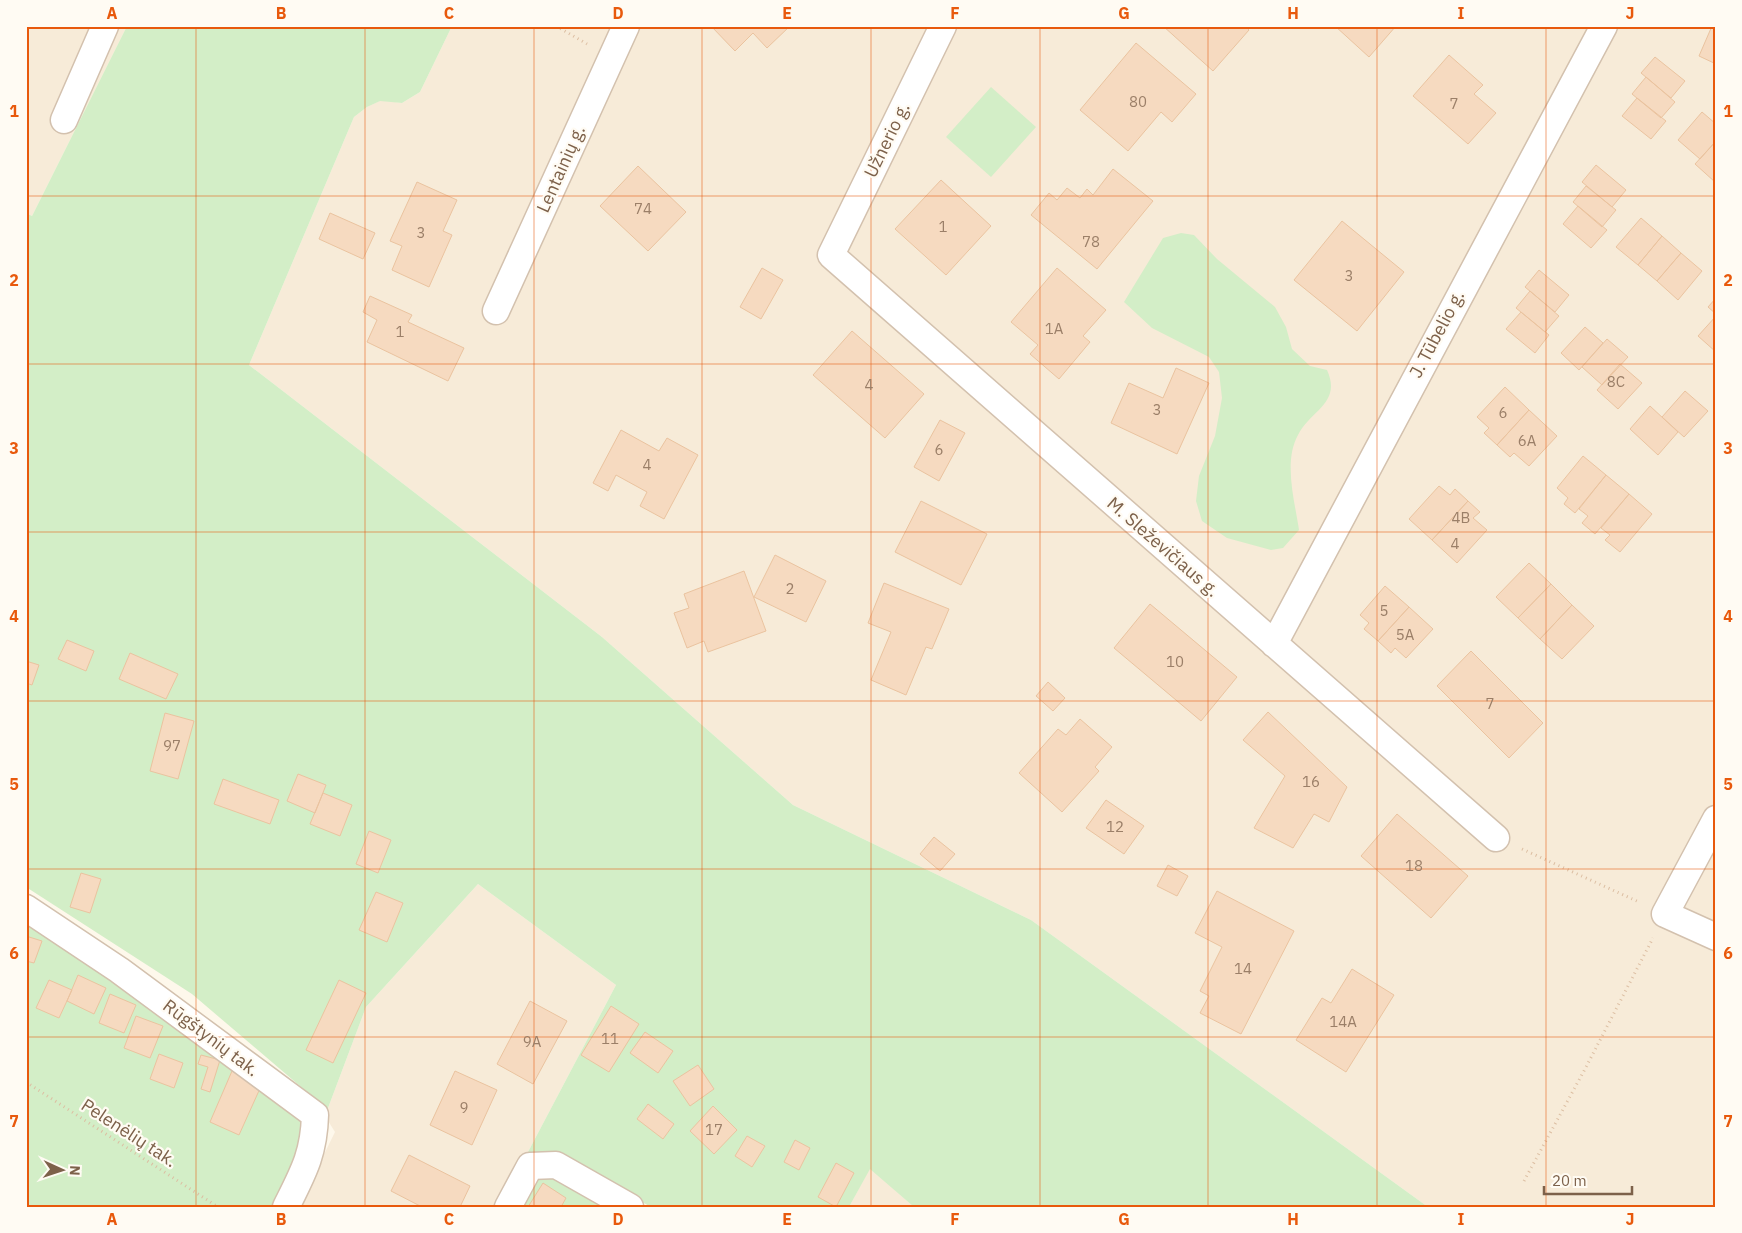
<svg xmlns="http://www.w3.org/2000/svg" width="1742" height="1233" font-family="'IBM Plex Sans',sans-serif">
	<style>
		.residential { fill: #f7ebd8 }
		.green { fill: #d3eec7 }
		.building { fill: #f6dac0; stroke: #eac39f }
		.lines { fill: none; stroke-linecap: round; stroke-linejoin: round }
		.street-casing { stroke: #d3c1ae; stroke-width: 29 }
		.path { stroke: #dcbea2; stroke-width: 3; stroke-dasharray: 1 4; stroke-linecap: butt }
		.street { stroke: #fff; stroke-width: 26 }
		.grid { fill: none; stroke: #e8590c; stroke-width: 1; stroke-opacity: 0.55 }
		.labels { text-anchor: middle; stroke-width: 4.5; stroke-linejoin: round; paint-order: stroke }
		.number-label { font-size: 15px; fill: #9b7f68 }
		.street-label { font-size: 18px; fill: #7d614a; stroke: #fffbf3 }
		.neatline { fill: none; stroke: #e8590c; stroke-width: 2 }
		.grid-label { font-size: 16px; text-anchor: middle; font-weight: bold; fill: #e8590c }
	</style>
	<rect width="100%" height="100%" fill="#fef8eb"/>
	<path class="residential" d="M26,26H127L32,216L26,213Z
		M452,26H1716V1207H1428L1031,920L793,805L602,637L249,365L354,117L367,107L381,100L402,103L420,92Z
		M478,884L616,985L499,1207H298L335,1132L325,1116L366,1007Z
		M870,1168L914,1207H849Z"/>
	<path class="green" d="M127,26H452L420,92L402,103L380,101L367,107L354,117L249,365L602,637L793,805L1031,920L1428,1207H914L870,1169L849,1207H651L552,1152H528L616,985L478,884L366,1007L325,1116L321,1104L192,994L26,887V213L32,216Z
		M991,87L1036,127L991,177L946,137Z
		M1181,233L1194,235L1217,259L1275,307L1286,327L1292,349L1310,366L1327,370C1342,403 1311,410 1298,435C1283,462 1295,502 1299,530L1283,548L1271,550L1227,538L1202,521L1196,501L1199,476L1215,436L1222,398L1219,372L1209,357L1152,328L1124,302L1163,238Z
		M26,921L298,1111L306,1128L304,1145L273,1207H26Z
		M552,1172L611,1207H516L533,1173Z"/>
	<path class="building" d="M711,26H790L767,48L753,33L735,51Z
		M1163,26H1245L1249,30L1213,71Z
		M1335,26H1396L1369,57Z
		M1712,26H1716V64L1699,56Z
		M1136,43L1196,94L1172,122L1161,112L1128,151L1080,110Z
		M1449,55L1483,85L1474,94L1496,113L1468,144L1413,96Z
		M1655,57L1685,81L1671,98L1641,73Z
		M1646,77L1675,102L1661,118L1632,94Z
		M1637,98L1666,121L1651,139L1622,116Z
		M1702,112L1716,124V141L1700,159L1678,140Z
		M1716,141V182H1715L1695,164Z
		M1596,165L1626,190L1612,207L1582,182Z
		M638,166L686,212L648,251L600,206Z
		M1113,169L1153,201L1097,269L1031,215L1049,193L1057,200L1067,188L1080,198L1087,189L1093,195Z
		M941,180L991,226L946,275L895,229Z
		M417,182L457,200L443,231L452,235L429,287L392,270L402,246L390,241Z
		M1586,186L1616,210L1602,227L1573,202Z
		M1578,206L1607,230L1591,248L1563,224Z
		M330,213L375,233L363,259L319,239Z
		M1641,218L1662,236L1638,265L1616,247Z
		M1342,221L1404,272L1357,331L1294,280Z
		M1662,236L1681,253L1657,281L1638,265Z
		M1681,253L1702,271L1678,300L1657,281Z
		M762,268L783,280L761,319L740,307Z
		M1057,268L1106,310L1083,336L1090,342L1059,379L1030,354L1038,345L1011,322Z
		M1539,270L1569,295L1555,312L1525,287Z
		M1530,291L1559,316L1545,332L1516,308Z
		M370,296L412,315L408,322L464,348L448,381L367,342L377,320L363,312Z
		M1716,298V314L1708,307Z
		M1521,312L1549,335L1535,353L1506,329Z
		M1716,316V352L1698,336Z
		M1585,327L1603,343L1579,370L1561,353Z
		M852,331L924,394L885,438L813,375Z
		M1607,339L1628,357L1602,385L1582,367Z
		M1620,364L1642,383L1618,409L1597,390Z
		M1176,368L1209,383L1177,454L1111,423L1129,383L1163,398Z
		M1505,387L1529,410L1497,445L1484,433L1489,428L1477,417Z
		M1685,391L1708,411L1684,437L1662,417Z
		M1650,406L1678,432L1658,455L1630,429Z
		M1529,410L1557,436L1529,466L1514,453L1510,457L1497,445Z
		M940,420L965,433L939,481L914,467Z
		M621,430L659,451L667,438L698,455L664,519L640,506L647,492L616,475L608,491L593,483Z
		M1583,456L1606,475L1575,513L1564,504L1568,498L1557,488Z
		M1606,475L1629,494L1595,534L1582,523L1588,516L1579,509Z
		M1439,486L1450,495L1455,489L1468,501L1432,540L1409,519Z
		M1629,494L1652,514L1620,552L1605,540L1610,535L1601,528Z
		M921,501L987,534L961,585L895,552Z
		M1468,501L1480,512L1473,518L1487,530L1457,563L1432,540Z
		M775,555L826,581L806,622L754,597Z
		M1529,563L1551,584L1518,618L1496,597Z
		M744,571L766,631L708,652L704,641L687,648L674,613L689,608L684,594Z
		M884,583L949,609L932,649L926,647L906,695L871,680L891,632L868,623Z
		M1551,584L1572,605L1540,639L1518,618Z
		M1385,586L1409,607L1378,641L1364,629L1369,623L1360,615Z
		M1150,604L1237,677L1201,721L1114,648Z
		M1572,605L1594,626L1562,659L1540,639Z
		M1409,607L1433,629L1406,658L1395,648L1391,653L1378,641Z
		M67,640L94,651L86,671L58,659Z
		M1471,651L1543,723L1509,758L1437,686Z
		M130,653L178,674L166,699L119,679Z
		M26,661L39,665L32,685L26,683Z
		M1048,682L1065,698L1053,711L1036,696Z
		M1268,712L1347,787L1329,822L1314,814L1293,848L1254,828L1285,776L1243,740Z
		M165,713L194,721L178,779L150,771Z
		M1080,719L1112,747L1095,767L1099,771L1062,812L1019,773L1058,729L1066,735Z
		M298,774L326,785L315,813L287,801Z
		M223,779L279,800L270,824L214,804Z
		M323,793L352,805L340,836L310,824Z
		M1106,800L1144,826L1124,854L1086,828Z
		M1397,814L1468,876L1431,918L1361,856Z
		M369,831L391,840L378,873L356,864Z
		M934,837L955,854L940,871L920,854Z
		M1168,865L1188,876L1177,896L1157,886Z
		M81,873L101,879L90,913L70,907Z
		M1217,891L1294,931L1241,1034L1200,1013L1209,996L1200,991L1222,947L1195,933Z
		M376,892L403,903L387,942L359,930Z
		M26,936L42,941L34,963L26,961Z
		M1352,969L1394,995L1346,1072L1296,1040L1322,998L1331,1003Z
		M78,975L106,988L94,1014L67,1001Z
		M49,980L72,990L59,1018L36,1008Z
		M339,980L366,993L333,1063L306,1050Z
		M110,994L136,1005L124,1033L99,1023Z
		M530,1001L567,1021L533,1084L497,1064Z
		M611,1006L639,1024L609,1072L581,1055Z
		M136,1016L163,1026L150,1058L124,1048Z
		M645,1032L673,1051L658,1073L630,1053Z
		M159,1054L183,1063L174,1088L150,1079Z
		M201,1055L220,1060L210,1092L201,1089L208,1067L198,1064Z
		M698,1065L714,1089L690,1106L673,1081Z
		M232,1071L262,1084L239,1135L210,1122Z
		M455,1071L497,1090L472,1145L430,1125Z
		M648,1104L674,1124L663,1139L637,1119Z
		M713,1106L737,1130L714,1154L690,1131Z
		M747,1136L765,1146L752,1167L735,1156Z
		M795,1140L810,1148L799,1170L784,1162Z
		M409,1155L470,1186L460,1207H422L391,1191Z
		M836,1163L854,1173L836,1207L818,1197Z
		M543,1183L566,1198L561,1207H528Z"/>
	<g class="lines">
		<defs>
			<path id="street" d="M943,26L831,255L1496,838
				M64,120L105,26
				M496,311L626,26
				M1274,644L1604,26
				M1716,819L1665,914L1716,937
				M26,908L119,970L315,1115C314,1154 303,1173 286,1207
				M508,1207L530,1166L556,1165L630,1207"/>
		</defs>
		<use href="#street" class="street-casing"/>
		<path class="path" d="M556,26L587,44
			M1522,849L1639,902
			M26,1082L218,1207
			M1524,1181L1585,1069L1653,938"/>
		<use href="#street" class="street"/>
	</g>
	<path class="grid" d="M196,26V1207M365,26V1207M534,26V1207M702,26V1207M871,26V1207M1040,26V1207M1208,26V1207M1377,26V1207M1546,26V1207M26,196H1716M26,364H1716M26,532H1716M26,701H1716M26,869H1716M26,1037H1716"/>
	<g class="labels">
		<g class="number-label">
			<text x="1138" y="107">80</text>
			<text x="1454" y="109">7</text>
			<text x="643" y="214">74</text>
			<text x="943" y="232">1</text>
			<text x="421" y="238">3</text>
			<text x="1091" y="247">78</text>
			<text x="1349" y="281">3</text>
			<text x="1054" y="334">1A</text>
			<text x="400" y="337">1</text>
			<text x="1616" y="387">8C</text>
			<text x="869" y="390">4</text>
			<text x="1157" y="415">3</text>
			<text x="1503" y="418">6</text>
			<text x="1527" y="446">6A</text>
			<text x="939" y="455">6</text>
			<text x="647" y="470">4</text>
			<text x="1461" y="523">4B</text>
			<text x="1455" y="549">4</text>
			<text x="790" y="594">2</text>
			<text x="1384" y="616">5</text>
			<text x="1405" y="640">5A</text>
			<text x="1175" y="667">10</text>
			<text x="1490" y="709">7</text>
			<text x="172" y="751">97</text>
			<text x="1311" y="787">16</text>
			<text x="1115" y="832">12</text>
			<text x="1414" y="871">18</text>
			<text x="1243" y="974">14</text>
			<text x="1343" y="1027">14A</text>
			<text x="610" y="1044">11</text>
			<text x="532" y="1047">9A</text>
			<text x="464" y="1113">9</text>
			<text x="714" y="1135">17</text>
		</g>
		<g class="street-label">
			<text transform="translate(887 140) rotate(-64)" y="6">Užnerio g.</text>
			<text transform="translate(561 169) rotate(-66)" y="6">Lentainių g.</text>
			<text transform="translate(1437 334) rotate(-62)" y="6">J. Tūbelio g.</text>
			<text transform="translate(1163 547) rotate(41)" y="6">M. Sleževičiaus g.</text>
			<text transform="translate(211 1038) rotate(37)" y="6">Rūgštynių tak.</text>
			<text transform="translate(129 1133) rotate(33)" y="6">Pelenėlių tak.</text>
		</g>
	</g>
	<rect width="1742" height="1233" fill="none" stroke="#fffbf3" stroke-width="55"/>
	<g transform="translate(62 1170) rotate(93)" stroke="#fffbf3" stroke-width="4" paint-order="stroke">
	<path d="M0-4L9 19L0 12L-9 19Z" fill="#7d614a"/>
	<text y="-8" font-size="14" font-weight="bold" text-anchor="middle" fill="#7d614a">N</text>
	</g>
	<path d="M1544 1186v8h88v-8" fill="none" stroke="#7d614a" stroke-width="2.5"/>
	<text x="1552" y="1186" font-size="15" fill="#7d614a" stroke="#fffbf3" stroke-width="4" paint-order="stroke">20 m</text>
	<rect x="28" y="28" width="1686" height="1178" class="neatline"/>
	<g class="grid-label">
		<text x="112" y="19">A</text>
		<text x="281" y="19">B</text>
		<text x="449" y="19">C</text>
		<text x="618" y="19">D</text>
		<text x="787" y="19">E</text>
		<text x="955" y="19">F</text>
		<text x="1124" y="19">G</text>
		<text x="1293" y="19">H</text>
		<text x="1461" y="19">I</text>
		<text x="1630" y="19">J</text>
		<text x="14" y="117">1</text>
		<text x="1728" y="117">1</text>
		<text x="14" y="286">2</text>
		<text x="1728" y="286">2</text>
		<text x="14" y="454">3</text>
		<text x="1728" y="454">3</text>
		<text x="14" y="622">4</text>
		<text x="1728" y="622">4</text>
		<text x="14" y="790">5</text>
		<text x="1728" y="790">5</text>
		<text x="14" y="959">6</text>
		<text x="1728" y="959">6</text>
		<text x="14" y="1127">7</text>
		<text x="1728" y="1127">7</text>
		<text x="112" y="1225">A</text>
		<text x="281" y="1225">B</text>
		<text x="449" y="1225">C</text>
		<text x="618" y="1225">D</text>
		<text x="787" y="1225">E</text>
		<text x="955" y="1225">F</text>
		<text x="1124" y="1225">G</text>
		<text x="1293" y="1225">H</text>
		<text x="1461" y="1225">I</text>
		<text x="1630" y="1225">J</text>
	</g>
</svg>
